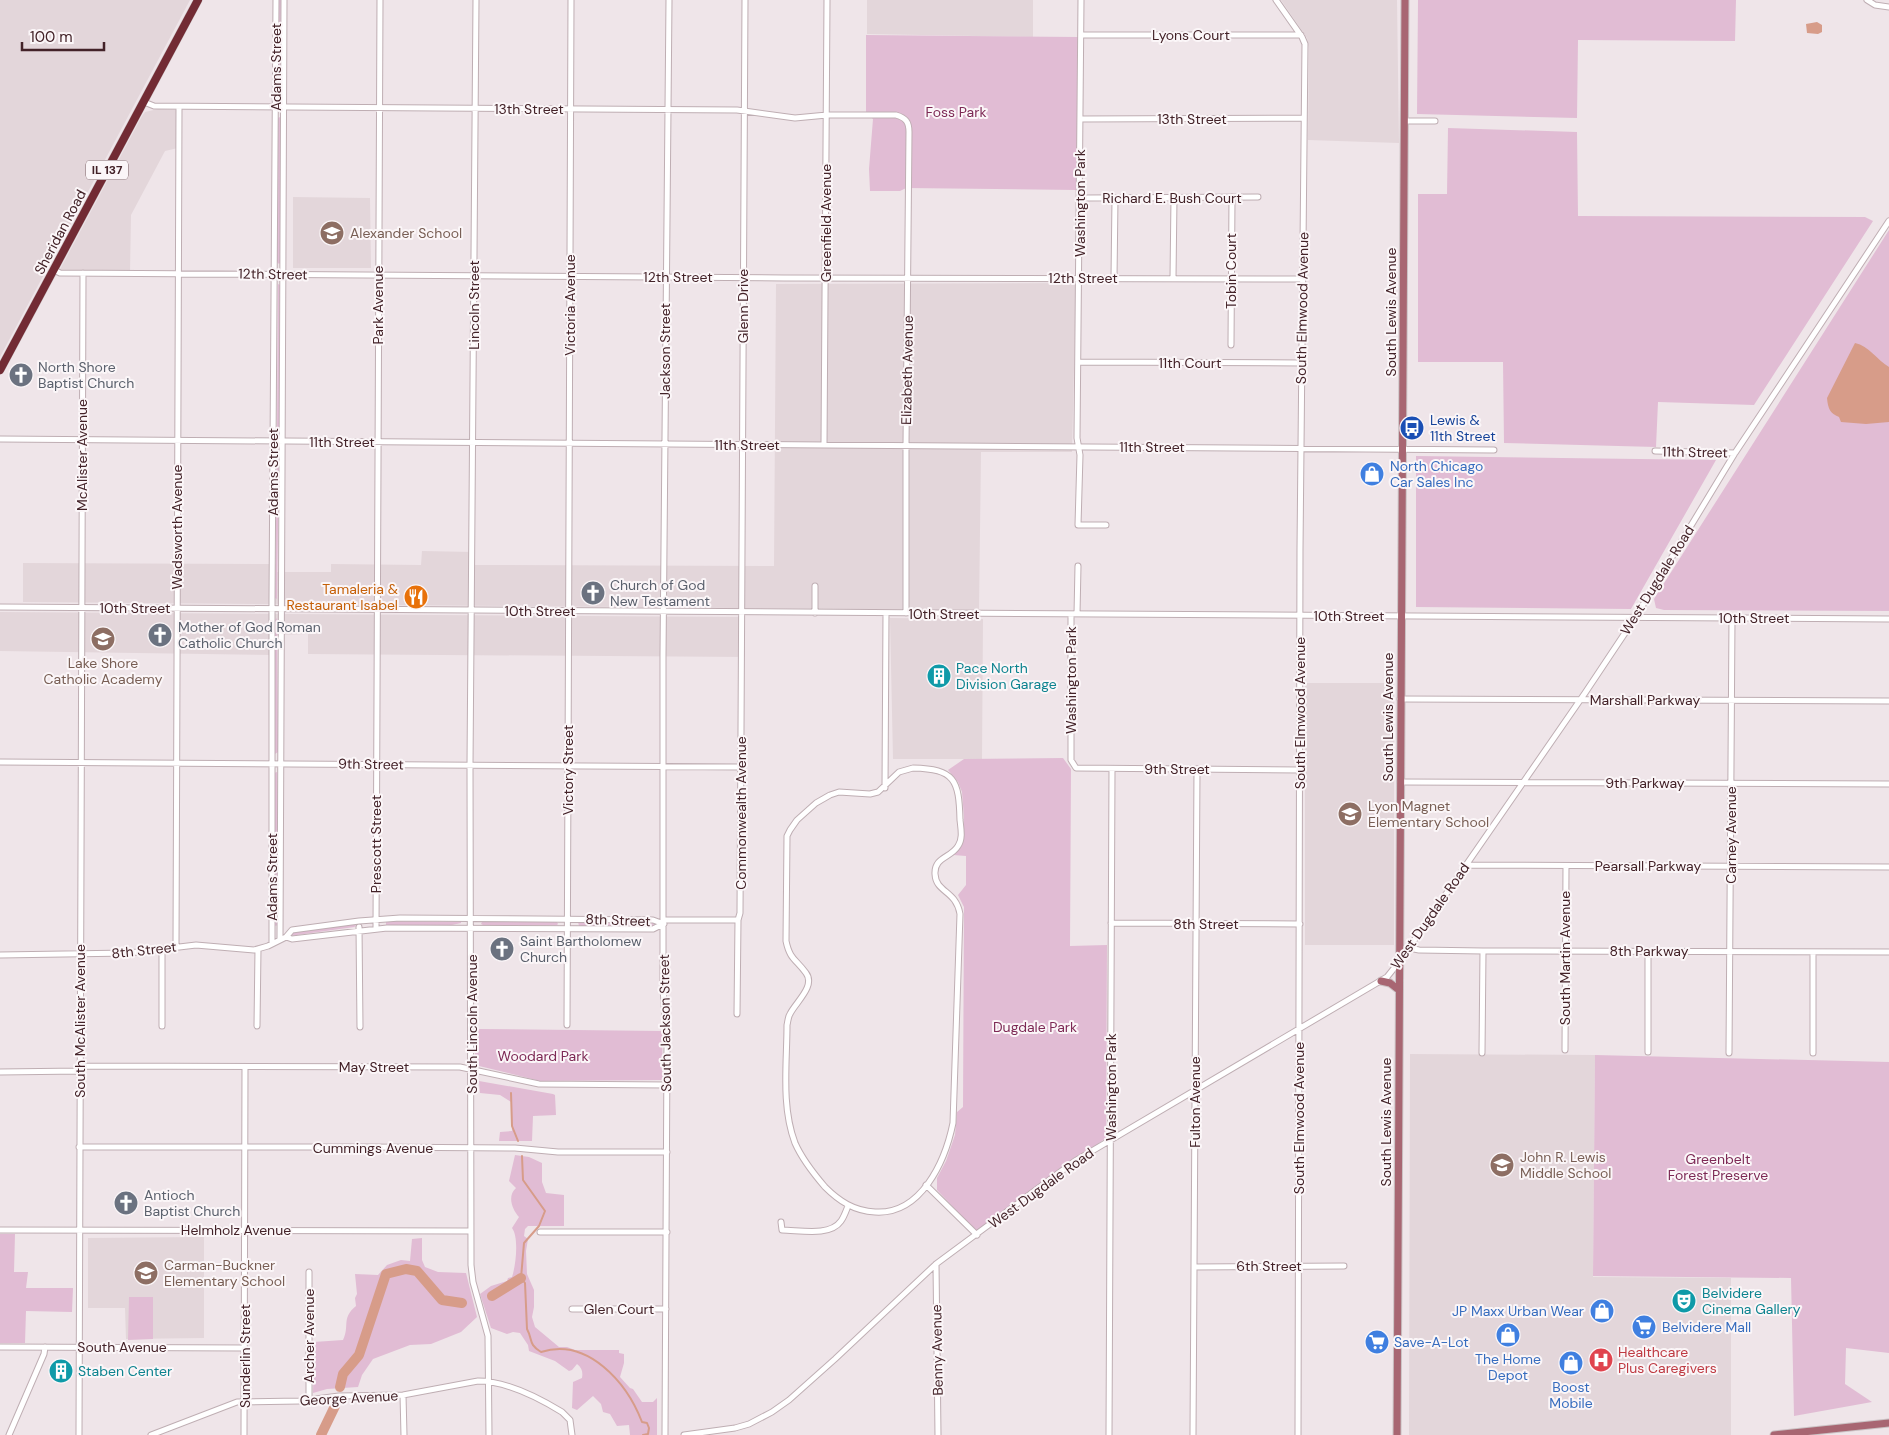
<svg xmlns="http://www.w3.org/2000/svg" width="1889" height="1435" font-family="'DM Sans',sans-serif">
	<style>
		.built { fill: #e3d6da }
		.green { fill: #e1bcd4 }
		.water { fill: #d79c89 }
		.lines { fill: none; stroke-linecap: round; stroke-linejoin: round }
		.stream { stroke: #d79c89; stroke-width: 2 }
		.river { stroke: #d79c89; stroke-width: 10 }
		.minor-casing { stroke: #bfaeb3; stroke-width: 7 }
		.major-casing { stroke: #cac1c3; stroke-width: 9 }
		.highway-casing { stroke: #cac1c3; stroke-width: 9 }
		.minor { stroke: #fff; stroke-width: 5 }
		.major { stroke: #a86672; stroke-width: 7 }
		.highway { stroke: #722b34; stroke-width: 8 }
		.labels { text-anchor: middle; stroke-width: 4; stroke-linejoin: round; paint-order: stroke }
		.shield { fill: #fbf6f8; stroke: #7a6266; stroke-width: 1 }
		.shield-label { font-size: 12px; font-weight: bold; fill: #432228 }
		.street-label { font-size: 14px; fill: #432228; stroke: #fbf6f8 }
		.park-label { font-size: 14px; fill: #7d2955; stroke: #fbf6f8 }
		.education-label { font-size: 14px; fill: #785e54; stroke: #fbf6f8; text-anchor: start }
		.worship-label { font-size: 14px; fill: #5b616d; stroke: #fbf6f8; text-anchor: start }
		.transit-label { font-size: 14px; fill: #164399; stroke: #fbf6f8; text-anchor: start }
		.shop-label { font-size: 14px; fill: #366cbe; stroke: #fbf6f8; text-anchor: start }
		.food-label { font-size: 14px; fill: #c56008; stroke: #fbf6f8; text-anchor: end }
		.culture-label { font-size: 14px; fill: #0d838f; stroke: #fbf6f8; text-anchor: start }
		.health-label { font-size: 14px; fill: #be3a42; stroke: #fbf6f8; text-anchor: start }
	</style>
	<rect width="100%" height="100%" fill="#efe5e9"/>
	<path class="built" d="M0,0H190L0,357Z
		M867,0H1033V37L867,34Z
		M1281,0H1397L1399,143L1308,140L1309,48L1307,38Z
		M158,109L180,110L178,148L165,151L131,215L130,273H58L142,116L145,112Z
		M293,197L370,198L371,268H293Z
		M1076,283L1072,452H981L979,610L23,602V563L277,564V572H331V564L421,565L422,551L473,552L474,565L774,566L776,284Z
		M0,612L745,617V657L308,654V634L276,635V655L0,651Z
		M890,618L983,619L982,759H893Z
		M1305,683H1394V945H1305Z
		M1410,1054L1595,1055L1593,1277L1731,1278V1435H1409Z
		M204,1237V1338L126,1339L125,1308H88V1238Z"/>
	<path class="green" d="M279,0H281L280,97L279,96Z
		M1418,0H1736L1735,41L1578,40L1577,118L1417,114Z
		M866,35L1078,37L1077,190L906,188L900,191H870L869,169L873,119L866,113Z
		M280,117V263L279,264L277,262L278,118Z
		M1448,128L1577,132L1578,216L1865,217L1873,221L1754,405L1658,402L1656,447L1504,443L1503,362H1418V194H1447Z
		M1889,230V611L1664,610L1656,608L1654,599Z
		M278,284L280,285L279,431L277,432Z
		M277,451L279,452L277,599L275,598Z
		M1416,456L1716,460L1631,609L1416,607Z
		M277,618L278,752L275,754V620Z
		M1063,758L1071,769L1070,946L1107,945L1106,1138L977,1232L937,1190V1178L946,1161L955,1135L957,1112L963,1107L964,907L958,895L966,885V856L953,855L964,837V817L962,792L958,782L948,770L964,759Z
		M277,772L278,924L276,926L274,925V773Z
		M392,921L461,922V923L452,925H386V922Z
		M482,922H557L558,924L557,925H483L481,924Z
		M578,922L653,923L654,924L653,926H579Z
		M354,924L356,926L354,927L290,936V932Z
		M475,1029L662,1031L663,1080L540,1081L475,1065Z
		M1595,1055L1889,1062V1353L1846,1348L1845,1384L1872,1402L1794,1416L1791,1278L1593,1276Z
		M479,1081L553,1094L555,1095L556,1115L533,1116L532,1141H499L500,1132L512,1131L511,1102L500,1095L480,1093Z
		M515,1155L529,1157L542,1163V1182L546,1193L564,1195V1226H528L525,1229L524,1236L528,1239L526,1251L527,1274L534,1290V1307L532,1317L535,1327L559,1347H567L575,1350H619V1353L624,1354V1363L620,1377L630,1388L633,1389L642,1402H653L657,1398V1435H630L629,1425L617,1426L610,1414L603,1412L601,1404L593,1396L577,1410L572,1408L573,1382L582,1378C583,1372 582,1368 577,1364L572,1370L569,1371L555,1361L529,1351L528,1345L520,1333L513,1332L507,1334L491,1328L480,1294L491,1286L507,1281L508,1278L512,1277C516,1265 519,1237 512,1228L519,1217C512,1209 507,1196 516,1188L509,1181Z
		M0,1234H15L14,1272H28L26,1288H73L72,1312L26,1311L25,1343H0Z
		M422,1238V1260L425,1267L438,1272L466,1273L477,1317L461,1332L431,1344L410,1345L373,1359L362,1375L358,1387L327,1389L313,1393L314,1342L343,1340C350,1326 341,1318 356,1306L355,1298L357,1294L355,1274L378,1275L387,1265L401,1260L410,1261L412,1239Z
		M129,1297H153V1339L128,1340Z"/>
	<path class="water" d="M1817,22L1822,25V32L1818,34L1807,33L1806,24Z
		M1855,343C1869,346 1877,360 1889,367V422L1866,424L1841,422L1839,417C1830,413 1828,409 1827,398Z"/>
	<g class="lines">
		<path class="stream" d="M511,1093L512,1126L518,1141
			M522,1156L523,1180L545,1211L539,1226L524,1243L521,1278L525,1283L527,1329C533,1340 528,1344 541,1352C588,1337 627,1383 642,1422L647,1423L649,1428L648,1434L643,1435"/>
		<path class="river" d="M492,1296L521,1278
			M340,1387L343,1374L359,1355L386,1274L406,1269L417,1271L442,1300L462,1303
			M321,1435L335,1406"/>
		<defs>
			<path id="minor" d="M476,0L470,765L471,1265L473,1282L488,1336L489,1435
				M1081,0L1077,438L1080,455L1078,525H1106
				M1276,0L1302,37L1305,44L1300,549L1298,1435
				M1867,0L1875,5L1889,7
				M1081,35H1301
				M144,102L154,106L737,110L795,118L827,115H896C906,118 909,122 909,132L906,445V613
				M1080,119L1304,118
				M1404,121H1435
				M1086,198L1258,197
				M54,270L60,273L784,278L1302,279
				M1114,278L1115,199
				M1173,278L1174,198
				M1231,345L1232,197
				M1078,362L1302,363
				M0,439L1494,450
				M824,445L827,0
				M1655,451L1735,453
				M0,607L1889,619
				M815,613V586
				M1071,614V760L1076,768L1300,770
				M1077,614L1078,566
				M1400,699L1889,701
				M0,762L742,767
				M913,768C955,769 959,780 960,820C961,829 963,839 958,846C951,858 934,857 935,874C936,893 956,890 960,914L953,1123C945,1162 921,1215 875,1212C854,1211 839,1201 825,1187C813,1173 802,1159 795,1143C781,1106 787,1063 787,1025C788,1021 788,1017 790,1014C795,1003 816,986 806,973C796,959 790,960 786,941L787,836L790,830L797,820L816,803L830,795L839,792L870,794L878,792L899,772Z
				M1400,782L1889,784
				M885,788L886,613
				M1466,865L1889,867
				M664,920H738
				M1111,923L1300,924
				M359,927L360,1027
				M376,928L380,0
				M286,937L292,939L387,928L653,929L663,924
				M280,939L284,0
				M272,943V599L276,0
				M176,947L179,107
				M1409,948L1419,950L1483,951L1889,952
				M1813,952V1053
				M0,955L129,953L196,945L254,950L268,946L286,937L292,930L359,921L400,918L653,920L664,924
				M737,1014L738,920L740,913L745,0
				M567,1025L571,0
				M162,1026V949
				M257,1026L258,949
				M1565,1050L1566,866
				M1648,1052V951
				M1482,1053L1483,951
				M1729,1053L1732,618
				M79,1066L460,1067L539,1084L667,1085
				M0,1072L80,1071
				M79,1147H367L515,1148L558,1152H667
				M926,1185L977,1235
				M781,1222L782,1230C799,1230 830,1237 841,1221C844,1217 846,1211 848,1206
				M0,1230L471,1231
				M540,1232H667
				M936,1264L938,1435
				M1194,1267L1344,1266
				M572,1309H666
				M0,1347L245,1348
				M403,1395L404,1435
				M309,1399V1272
				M9,1435L44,1354L45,1347
				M79,1435L83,273
				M151,1435L237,1402L300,1401L339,1396L403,1395L478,1381C506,1381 539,1398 562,1412L570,1420L572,1435
				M244,1435L245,1067
				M665,1435L667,1046L663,988V655L669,0
				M684,1435L735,1428L749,1424L772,1412L789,1400L835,1359L936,1264L1075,1161L1387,977L1399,962L1585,693L1635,618L1735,453L1889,221
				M1109,1435L1112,769
				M1193,1435L1197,769"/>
			<path id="major" d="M1381,981L1390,983L1399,990
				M1397,1435L1405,0
				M1774,1435L1889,1423"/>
			<path id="highway" d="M0,370L198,0"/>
		</defs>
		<use href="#minor" class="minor-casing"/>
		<use href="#major" class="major-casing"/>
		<use href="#highway" class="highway-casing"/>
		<use href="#minor" class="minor"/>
		<use href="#major" class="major"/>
		<use href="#highway" class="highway"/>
	</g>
	<defs>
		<symbol id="school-disc" viewBox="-11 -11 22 22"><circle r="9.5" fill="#8d6e63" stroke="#fbf6f8"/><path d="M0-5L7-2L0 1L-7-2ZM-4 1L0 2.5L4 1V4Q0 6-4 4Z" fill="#fff"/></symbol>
		<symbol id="church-disc" viewBox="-11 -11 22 22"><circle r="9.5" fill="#6b7280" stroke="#fbf6f8"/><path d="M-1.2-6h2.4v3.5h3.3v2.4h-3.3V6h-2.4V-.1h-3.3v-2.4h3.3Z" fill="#fff"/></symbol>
		<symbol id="bus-disc" viewBox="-11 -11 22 22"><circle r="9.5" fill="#1a4fb4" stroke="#fbf6f8"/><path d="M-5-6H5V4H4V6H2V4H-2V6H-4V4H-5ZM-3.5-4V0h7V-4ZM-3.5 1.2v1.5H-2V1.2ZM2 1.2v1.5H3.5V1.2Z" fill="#fff"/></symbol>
		<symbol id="shop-disc" viewBox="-11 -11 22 22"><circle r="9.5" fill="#3f7fe0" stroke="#fbf6f8"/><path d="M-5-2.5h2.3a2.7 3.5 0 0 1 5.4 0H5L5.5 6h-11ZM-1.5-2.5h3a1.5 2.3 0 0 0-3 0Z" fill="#fff"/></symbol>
		<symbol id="restaurant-disc" viewBox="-11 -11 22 22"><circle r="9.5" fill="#e8710a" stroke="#fbf6f8"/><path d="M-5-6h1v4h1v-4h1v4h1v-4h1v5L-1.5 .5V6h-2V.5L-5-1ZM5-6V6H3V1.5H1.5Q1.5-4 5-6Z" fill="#fff"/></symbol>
		<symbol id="building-disc" viewBox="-11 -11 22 22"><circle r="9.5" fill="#0f9aa8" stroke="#fbf6f8"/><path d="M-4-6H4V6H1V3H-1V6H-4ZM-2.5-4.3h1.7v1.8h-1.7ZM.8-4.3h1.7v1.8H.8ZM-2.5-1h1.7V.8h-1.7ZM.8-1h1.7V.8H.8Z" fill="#fff"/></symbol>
		<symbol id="theatre-disc" viewBox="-11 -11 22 22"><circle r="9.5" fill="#0f9aa8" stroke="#fbf6f8"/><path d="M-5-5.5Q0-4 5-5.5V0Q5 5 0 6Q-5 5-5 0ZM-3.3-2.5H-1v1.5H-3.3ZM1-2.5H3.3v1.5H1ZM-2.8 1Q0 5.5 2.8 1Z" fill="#fff"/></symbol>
		<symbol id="supermarket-disc" viewBox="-11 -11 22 22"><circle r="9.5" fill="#3f7fe0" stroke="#fbf6f8"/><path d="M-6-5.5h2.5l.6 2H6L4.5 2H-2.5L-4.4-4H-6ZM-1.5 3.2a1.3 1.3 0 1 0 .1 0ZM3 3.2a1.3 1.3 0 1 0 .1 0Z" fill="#fff"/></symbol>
		<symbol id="hospital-disc" viewBox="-11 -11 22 22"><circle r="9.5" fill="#e0444e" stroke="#fbf6f8"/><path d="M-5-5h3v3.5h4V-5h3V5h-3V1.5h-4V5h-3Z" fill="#fff"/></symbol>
	</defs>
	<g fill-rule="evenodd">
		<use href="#school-disc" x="318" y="219" width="28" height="28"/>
		<use href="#church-disc" x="7" y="361" width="28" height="28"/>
		<use href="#bus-disc" x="1398" y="414" width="28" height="28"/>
		<use href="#shop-disc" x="1358" y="460" width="28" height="28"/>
		<use href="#church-disc" x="579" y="579" width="28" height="28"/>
		<use href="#restaurant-disc" x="402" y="583" width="28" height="28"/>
		<use href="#church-disc" x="146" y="621" width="28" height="28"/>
		<use href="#school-disc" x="89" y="625" width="28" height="28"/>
		<use href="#building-disc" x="925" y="662" width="28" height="28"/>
		<use href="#school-disc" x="1336" y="800" width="28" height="28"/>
		<use href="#church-disc" x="488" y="935" width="28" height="28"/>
		<use href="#school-disc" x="1488" y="1151" width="28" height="28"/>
		<use href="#church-disc" x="112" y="1189" width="28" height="28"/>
		<use href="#school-disc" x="132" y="1259" width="28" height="28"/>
		<use href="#theatre-disc" x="1670" y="1287" width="28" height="28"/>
		<use href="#shop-disc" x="1588" y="1297" width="28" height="28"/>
		<use href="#supermarket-disc" x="1630" y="1313" width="28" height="28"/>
		<use href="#shop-disc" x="1494" y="1321" width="28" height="28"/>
		<use href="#supermarket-disc" x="1363" y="1328" width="28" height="28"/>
		<use href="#hospital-disc" x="1587" y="1346" width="28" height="28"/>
		<use href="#shop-disc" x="1557" y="1349" width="28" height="28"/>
		<use href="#building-disc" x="47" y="1357" width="28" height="28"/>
	</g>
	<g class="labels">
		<rect class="shield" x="86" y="160.5" width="42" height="19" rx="4"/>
		<g class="shield-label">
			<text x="107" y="174">IL 137</text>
		</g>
		<g class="street-label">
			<text x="1191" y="40">Lyons Court</text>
			<text transform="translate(276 67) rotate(-90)" y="5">Adams Street</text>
			<text x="529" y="114">13th Street</text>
			<text x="1192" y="124">13th Street</text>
			<text x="1172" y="203">Richard E. Bush Court</text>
			<text transform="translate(1080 203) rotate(-90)" y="5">Washington Park</text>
			<text transform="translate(826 223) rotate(-90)" y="5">Greenfield Avenue</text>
			<text transform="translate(60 232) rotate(-62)" y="5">Sheridan Road</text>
			<text transform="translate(1231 271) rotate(-90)" y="5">Tobin Court</text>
			<text transform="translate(273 274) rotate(1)" y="5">12th Street</text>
			<text x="678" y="282">12th Street</text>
			<text x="1083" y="283">12th Street</text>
			<text transform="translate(378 305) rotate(-90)" y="5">Park Avenue</text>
			<text transform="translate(474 305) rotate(-90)" y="5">Lincoln Street</text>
			<text transform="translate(570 305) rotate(-90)" y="5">Victoria Avenue</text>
			<text transform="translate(743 306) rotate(-90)" y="5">Glenn Drive</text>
			<text transform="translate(1302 308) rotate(-89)" y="5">South Elmwood Avenue</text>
			<text transform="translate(1391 312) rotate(-90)" y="5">South Lewis Avenue</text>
			<text transform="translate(665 351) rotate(-90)" y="5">Jackson Street</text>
			<text x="1190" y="368">11th Court</text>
			<text transform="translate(907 370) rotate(-89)" y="5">Elizabeth Avenue</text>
			<text x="342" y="447">11th Street</text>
			<text x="747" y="450">11th Street</text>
			<text x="1152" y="452">11th Street</text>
			<text transform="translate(1695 452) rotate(1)" y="5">11th Street</text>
			<text transform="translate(82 455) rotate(-90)" y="5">McAlister Avenue</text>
			<text transform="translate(273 472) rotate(-90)" y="5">Adams Street</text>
			<text transform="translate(177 527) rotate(-90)" y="5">Wadsworth Avenue</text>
			<text transform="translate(1657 580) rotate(-58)" y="5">West Dugdale Road</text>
			<text x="135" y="613">10th Street</text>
			<text x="540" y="616">10th Street</text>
			<text x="944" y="619">10th Street</text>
			<text x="1349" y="621">10th Street</text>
			<text x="1754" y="623">10th Street</text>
			<text transform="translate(1071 680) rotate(-90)" y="5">Washington Park</text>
			<text x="1645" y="705">Marshall Parkway</text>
			<text transform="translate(1300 713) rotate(-90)" y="5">South Elmwood Avenue</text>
			<text transform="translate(1388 717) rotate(-90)" y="5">South Lewis Avenue</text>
			<text transform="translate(371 764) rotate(1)" y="5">9th Street</text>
			<text x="1177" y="774">9th Street</text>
			<text transform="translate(568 770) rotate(-90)" y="5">Victory Street</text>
			<text x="1645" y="788">9th Parkway</text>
			<text transform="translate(741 813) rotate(-90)" y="5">Commonwealth Avenue</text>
			<text transform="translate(1731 835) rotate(-90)" y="5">Carney Avenue</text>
			<text transform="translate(376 844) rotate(-90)" y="5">Prescott Street</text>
			<text x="1648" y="871">Pearsall Parkway</text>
			<text transform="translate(272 877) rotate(-90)" y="5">Adams Street</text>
			<text transform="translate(1430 916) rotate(-55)" y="5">West Dugdale Road</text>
			<text transform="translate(618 920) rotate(2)" y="5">8th Street</text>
			<text x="1206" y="929">8th Street</text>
			<text transform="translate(144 950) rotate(-6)" y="5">8th Street</text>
			<text x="1649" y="956">8th Parkway</text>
			<text transform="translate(1565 958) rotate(-90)" y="5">South Martin Avenue</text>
			<text transform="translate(80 1021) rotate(-90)" y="5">South McAlister Avenue</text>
			<text transform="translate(665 1023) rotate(-91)" y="5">South Jackson Street</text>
			<text transform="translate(472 1024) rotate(-90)" y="5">South Lincoln Avenue</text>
			<text x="374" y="1072">May Street</text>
			<text transform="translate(1111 1087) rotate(-90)" y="5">Washington Park</text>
			<text transform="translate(1195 1102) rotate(-90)" y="5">Fulton Avenue</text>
			<text transform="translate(1299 1118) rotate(-90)" y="5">South Elmwood Avenue</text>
			<text transform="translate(1386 1122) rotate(-90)" y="5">South Lewis Avenue</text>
			<text x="373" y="1153">Cummings Avenue</text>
			<text transform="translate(1041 1188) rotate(-36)" y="5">West Dugdale Road</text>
			<text x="236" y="1235">Helmholz Avenue</text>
			<text x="1269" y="1271">6th Street</text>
			<text x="619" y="1314">Glen Court</text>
			<text transform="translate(309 1336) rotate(-90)" y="5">Archer Avenue</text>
			<text x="122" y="1352">South Avenue</text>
			<text transform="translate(937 1350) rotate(-91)" y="5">Benny Avenue</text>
			<text transform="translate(245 1356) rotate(-90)" y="5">Sunderlin Street</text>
			<text transform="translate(349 1398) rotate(-3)" y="5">George Avenue</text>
		</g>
		<g class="park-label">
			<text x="956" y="117">Foss Park</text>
			<text x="1035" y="1032">Dugdale Park</text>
			<text x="543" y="1061">Woodard Park</text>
			<text x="1718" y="1164">Greenbelt<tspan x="1718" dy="16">Forest Preserve</tspan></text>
		</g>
		<g class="education-label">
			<text x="350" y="238">Alexander School</text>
			<text x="103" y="668" text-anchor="middle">Lake Shore<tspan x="103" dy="16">Catholic Academy</tspan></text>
			<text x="1368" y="811">Lyon Magnet<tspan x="1368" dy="16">Elementary School</tspan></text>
			<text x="1520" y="1162">John R. Lewis<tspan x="1520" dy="16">Middle School</tspan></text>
			<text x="164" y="1270">Carman-Buckner<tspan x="164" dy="16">Elementary School</tspan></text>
		</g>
		<g class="worship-label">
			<text x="38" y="372">North Shore<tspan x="38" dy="16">Baptist Church</tspan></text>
			<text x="610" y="590">Church of God<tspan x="610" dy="16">New Testament</tspan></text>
			<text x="178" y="632">Mother of God Roman<tspan x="178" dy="16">Catholic Church</tspan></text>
			<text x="520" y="946">Saint Bartholomew<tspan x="520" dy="16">Church</tspan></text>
			<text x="144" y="1200">Antioch<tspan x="144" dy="16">Baptist Church</tspan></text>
		</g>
		<g class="transit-label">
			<text x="1430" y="425">Lewis &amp;<tspan x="1430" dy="16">11th Street</tspan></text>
		</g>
		<g class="shop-label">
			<text x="1390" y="471">North Chicago<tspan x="1390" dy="16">Car Sales Inc</tspan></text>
			<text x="1584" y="1316" text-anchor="end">JP Maxx Urban Wear</text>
			<text x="1662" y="1332">Belvidere Mall</text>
			<text x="1394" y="1347">Save-A-Lot</text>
			<text x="1508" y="1364" text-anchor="middle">The Home<tspan x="1508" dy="16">Depot</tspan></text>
			<text x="1571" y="1392" text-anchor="middle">Boost<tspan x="1571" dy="16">Mobile</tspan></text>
		</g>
		<g class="food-label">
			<text x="398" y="594">Tamaleria &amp;<tspan x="398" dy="16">Restaurant Isabel</tspan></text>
		</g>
		<g class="culture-label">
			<text x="956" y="673">Pace North<tspan x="956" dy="16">Division Garage</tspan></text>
			<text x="1702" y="1298">Belvidere<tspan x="1702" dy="16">Cinema Gallery</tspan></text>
			<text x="78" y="1376">Staben Center</text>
		</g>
		<g class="health-label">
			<text x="1618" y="1357">Healthcare<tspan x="1618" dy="16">Plus Caregivers</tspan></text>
		</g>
	</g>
	<path d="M22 42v8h82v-8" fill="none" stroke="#432228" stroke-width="2.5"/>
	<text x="30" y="42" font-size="15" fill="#432228" stroke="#fbf6f8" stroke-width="4" paint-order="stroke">100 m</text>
</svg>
